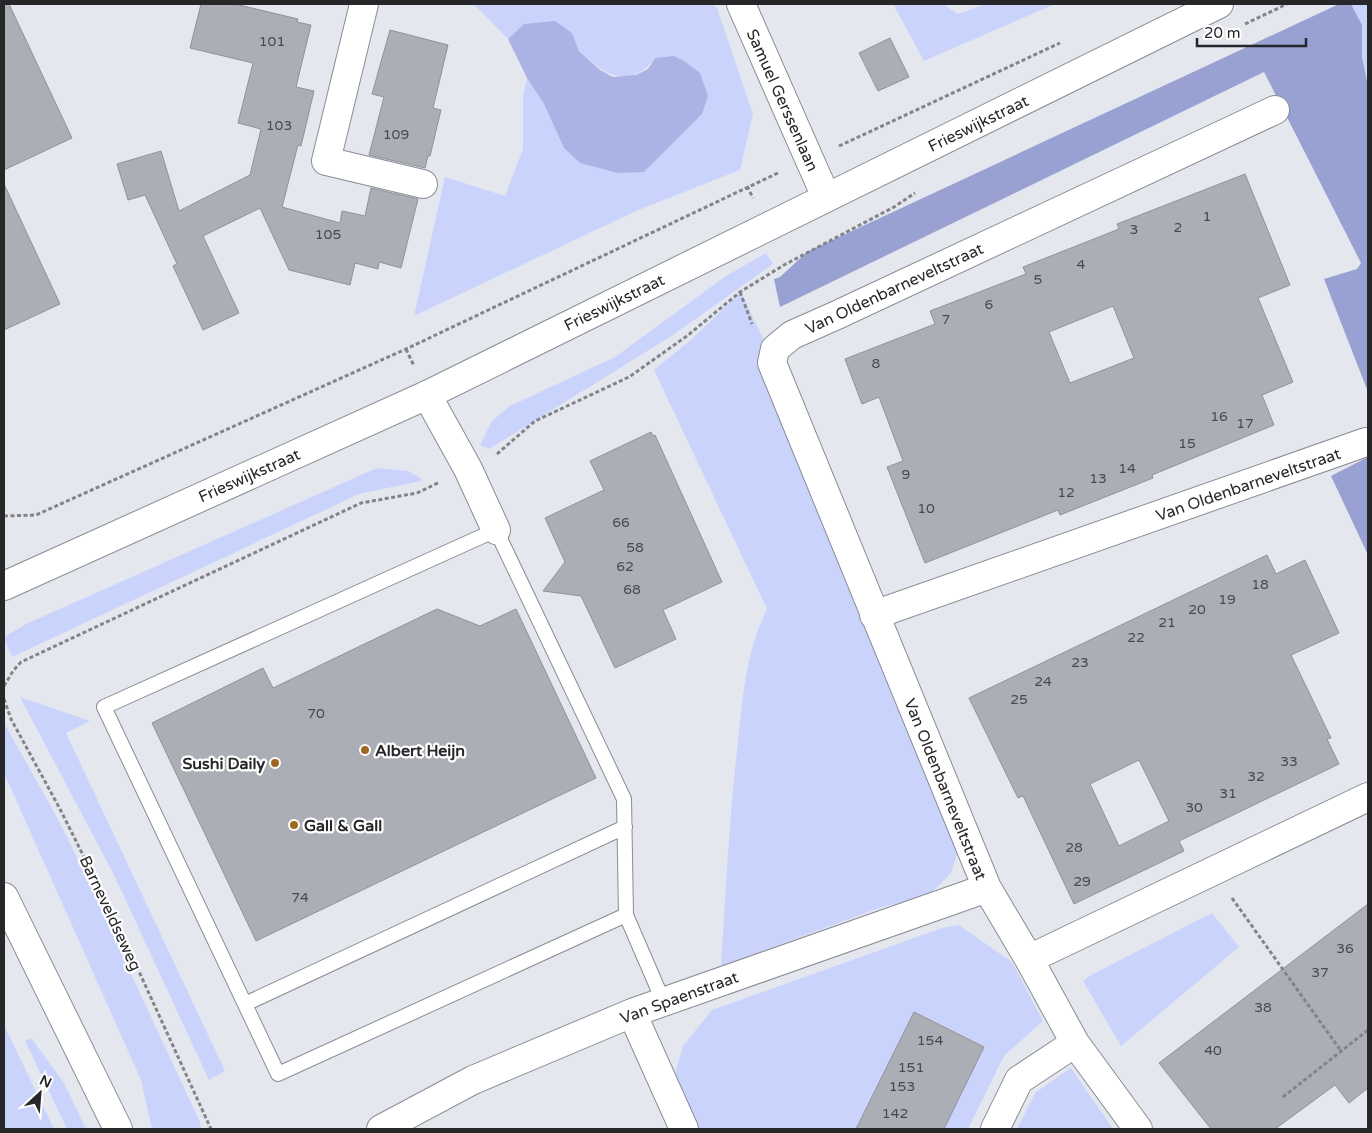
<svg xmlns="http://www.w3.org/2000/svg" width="1372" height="1133" font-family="'Varela Round',sans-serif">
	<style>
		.green { fill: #cad3fc }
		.forest { fill: #98a1d2 }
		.water { fill: #aab3e4 }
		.building { fill: #acaeb6; stroke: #909299; fill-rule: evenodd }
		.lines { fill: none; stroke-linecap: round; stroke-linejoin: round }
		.lane-casing { stroke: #8a8c94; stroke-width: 16 }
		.street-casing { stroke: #8a8c94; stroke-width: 30 }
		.secondary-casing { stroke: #8a8c94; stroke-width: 30 }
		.path { stroke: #838389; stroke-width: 3; stroke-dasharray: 4 2.5; stroke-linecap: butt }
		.lane { stroke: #fff; stroke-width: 14 }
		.street { stroke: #fff; stroke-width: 28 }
		.secondary { stroke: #fff; stroke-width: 28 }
		.poi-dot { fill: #a06724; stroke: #fff; stroke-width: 2 }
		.labels { text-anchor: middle; stroke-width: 4.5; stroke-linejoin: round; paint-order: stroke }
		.number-label { font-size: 14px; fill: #48494d }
		.street-label { font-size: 16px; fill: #27272a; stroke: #fff }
		.poi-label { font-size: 16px; font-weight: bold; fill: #27272a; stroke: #fff; text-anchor: start }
	</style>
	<rect width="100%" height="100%" fill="#e5e7ef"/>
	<path class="green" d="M474,4H712L717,8L753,114L740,170L636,211L414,316L445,177L505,196L523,149V97L527,78L544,104L564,148L580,163L644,172L702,114L655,58C637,83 613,81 592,62C588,58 583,55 580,51C576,46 574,39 572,33L524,24L508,39Z
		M893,4H943L958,14L986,4H1055L924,61Z
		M1351,4H1368V86L1362,57V25Z
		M766,253L773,264L670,337L489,449L480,445L492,421L510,406L615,357L726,276Z
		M741,292L766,345L959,848L951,873L928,896L882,907L721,966C726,891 729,817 738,742C743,696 746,651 767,609L654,370L693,338Z
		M377,468L407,471L421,478V481L359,494L12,657L4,639V637L26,624Z
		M20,697L90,721L66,733L225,1071L209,1080L114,875Z
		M4,723L53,810L71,845L200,1122L201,1128L152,1129L141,1080L4,773Z
		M1212,913L1239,947L1121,1046L1083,981L1091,975Z
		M959,925L1012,962L1043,1021L1004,1056L968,1129H700L675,1074L683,1046L712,1010L942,928Z
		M4,1025L54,1129H4Z
		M31,1038L64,1083L86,1129H67L25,1041Z
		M1071,1068L1113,1129H1017L1035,1093Z"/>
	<path class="forest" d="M1339,4H1351L1362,25V57L1368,86V392L1324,279L1357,269L1361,263L1264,72L780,307L774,279L780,277L807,252Z
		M1368,457V555L1331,476Z"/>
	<path class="water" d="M555,21L572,33L579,51L600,70L613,77L636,75L648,69L655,58L674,56L684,61L700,73L708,96L702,114L644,172L618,173L580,163L564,148L544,104L527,78L508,39L524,24Z"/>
	<path class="building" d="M4,4H9L72,138L4,170Z
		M201,4H235L298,19L297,22L311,25L296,87L314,91L301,146L298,145L282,207L340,223L342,211L365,216L371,188L418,199L401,268L379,262L378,269L355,263L350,285L289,270L260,208L203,236L239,313L203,330L173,266L177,264L145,195L128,200L117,164L161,151L179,211L250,175L261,129L238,123L253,63L190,48Z
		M390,30L448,45L433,108L441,110L430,156H428L425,168L369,155L384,97L372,94Z
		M890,38L909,77L878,91L859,53Z
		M1245,174L1290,285L1258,298L1293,382L1262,395L1274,425L1152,475L1153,478L1060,515L1058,510L925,563L887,467L903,461L879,397L862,404L845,359L935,324L930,311L1026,274L1023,267L1119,229L1117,224ZM1113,306L1134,358L1070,383L1049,332Z
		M4,184L60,304L4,330Z
		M651,432L653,436L655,435L722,582L663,610L676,639L615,668L581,596L543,591L565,562L545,518L604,490L590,461Z
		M1267,555L1276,574L1305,560L1339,633L1291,655L1331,738L1327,739L1339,764L1179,841L1184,851L1074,904L1023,796L1018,798L969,698ZM1139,760L1169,821L1119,846L1090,784Z
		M437,609L480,626L516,609L596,778L256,941L152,723L263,668L273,688Z
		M1368,904V1088L1349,1103L1335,1085L1275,1129H1211L1159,1063Z
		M914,1012L984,1047L944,1129H856Z"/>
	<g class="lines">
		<defs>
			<path id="lane" d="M496,530L624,799L626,915L278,1074L104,707Z
				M626,915L664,1003
				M245,1004L625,827"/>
			<path id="street" d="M364,4L326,161L423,184
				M741,4L826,197
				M427,395L468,469L496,530
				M874,615L1366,442
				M1029,959L1368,797
				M632,1013L684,1129
				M381,1129L473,1080L632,1013L987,888
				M995,1129L1019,1080L1075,1043
				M1138,1129L1075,1043L1029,959L987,888L772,363L775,349L792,335L837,315L1275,110"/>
			<path id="secondary" d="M4,586L427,395L1219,4
				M4,897L118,1129"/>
		</defs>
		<use href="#lane" class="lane-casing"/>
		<use href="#street" class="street-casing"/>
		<use href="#secondary" class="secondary-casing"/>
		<path class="path" d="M1245,24L1287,4
			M839,146L1060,43
			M747,186L753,198
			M740,292L752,324
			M406,349L414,366
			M497,454L535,421L629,377L687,336L740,292L784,265L894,207L915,193
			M4,516L36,515L406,349L780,172
			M4,686L13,671L21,662L361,503L417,493L440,482
			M4,699L11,719L60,809L115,919L211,1129
			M1232,898L1341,1051
			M1283,1097L1368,1030"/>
		<use href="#lane" class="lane"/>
		<use href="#street" class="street"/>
		<use href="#secondary" class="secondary"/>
	</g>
	<g class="poi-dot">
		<circle cx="365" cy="750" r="5"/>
		<circle cx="275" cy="763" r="5"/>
		<circle cx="294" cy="825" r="5"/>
	</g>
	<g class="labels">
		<g class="number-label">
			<text x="272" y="46">101</text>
			<text x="279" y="130">103</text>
			<text x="396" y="139">109</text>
			<text x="1207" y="221">1</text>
			<text x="1178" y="232">2</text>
			<text x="1134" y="234">3</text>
			<text x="328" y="239">105</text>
			<text x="1081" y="269">4</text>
			<text x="1038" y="284">5</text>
			<text x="989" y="309">6</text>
			<text x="946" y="324">7</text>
			<text x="876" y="368">8</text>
			<text x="1219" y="421">16</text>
			<text x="1245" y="428">17</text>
			<text x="1187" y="448">15</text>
			<text x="1127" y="473">14</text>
			<text x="906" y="479">9</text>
			<text x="1098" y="483">13</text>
			<text x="1066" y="497">12</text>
			<text x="926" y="513">10</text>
			<text x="621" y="527">66</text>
			<text x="635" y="552">58</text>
			<text x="625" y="571">62</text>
			<text x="1260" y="589">18</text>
			<text x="632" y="594">68</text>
			<text x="1227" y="604">19</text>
			<text x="1197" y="614">20</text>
			<text x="1167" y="627">21</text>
			<text x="1136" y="642">22</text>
			<text x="1080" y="667">23</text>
			<text x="1043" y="686">24</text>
			<text x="1019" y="704">25</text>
			<text x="316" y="718">70</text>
			<text x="1289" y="766">33</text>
			<text x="1256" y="781">32</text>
			<text x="1228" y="798">31</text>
			<text x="1194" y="812">30</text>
			<text x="1074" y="852">28</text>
			<text x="1082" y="886">29</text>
			<text x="300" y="902">74</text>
			<text x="1345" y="953">36</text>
			<text x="1320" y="977">37</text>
			<text x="1263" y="1012">38</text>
			<text x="930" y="1045">154</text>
			<text x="1213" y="1055">40</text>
			<text x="911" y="1072">151</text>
			<text x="902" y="1091">153</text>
			<text x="895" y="1118">142</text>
		</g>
		<g class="street-label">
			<text transform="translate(783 100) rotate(66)" y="6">Samuel Gerssenlaan</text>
			<text transform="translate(978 123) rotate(-26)" y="6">Frieswijkstraat</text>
			<text transform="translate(894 288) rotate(-25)" y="6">Van Oldenbarneveltstraat</text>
			<text transform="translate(614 302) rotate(-26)" y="6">Frieswijkstraat</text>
			<text transform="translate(249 475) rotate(-24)" y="6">Frieswijkstraat</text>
			<text transform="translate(1248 484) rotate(-19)" y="6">Van Oldenbarneveltstraat</text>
			<text transform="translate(946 789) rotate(68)" y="6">Van Oldenbarneveltstraat</text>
			<text transform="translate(111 913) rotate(65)" y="6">Barneveldseweg</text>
			<text transform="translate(679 997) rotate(-20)" y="6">Van Spaenstraat</text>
		</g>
		<g class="poi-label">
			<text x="375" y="756">Albert Heijn</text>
			<text x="265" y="769" text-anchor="end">Sushi Daily</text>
			<text x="304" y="831">Gall &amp; Gall</text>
		</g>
	</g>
	<rect width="1372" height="1133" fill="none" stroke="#27272a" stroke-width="10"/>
	<g transform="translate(40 1093) rotate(26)" stroke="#ffffff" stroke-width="4" paint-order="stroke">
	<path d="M0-4L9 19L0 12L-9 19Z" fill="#27272a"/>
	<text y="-8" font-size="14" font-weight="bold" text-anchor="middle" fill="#27272a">N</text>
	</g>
	<path d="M1197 38v8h109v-8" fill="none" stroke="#27272a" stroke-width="2.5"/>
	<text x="1204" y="38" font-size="15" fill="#27272a" stroke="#ffffff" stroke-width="4" paint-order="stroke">20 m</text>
</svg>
